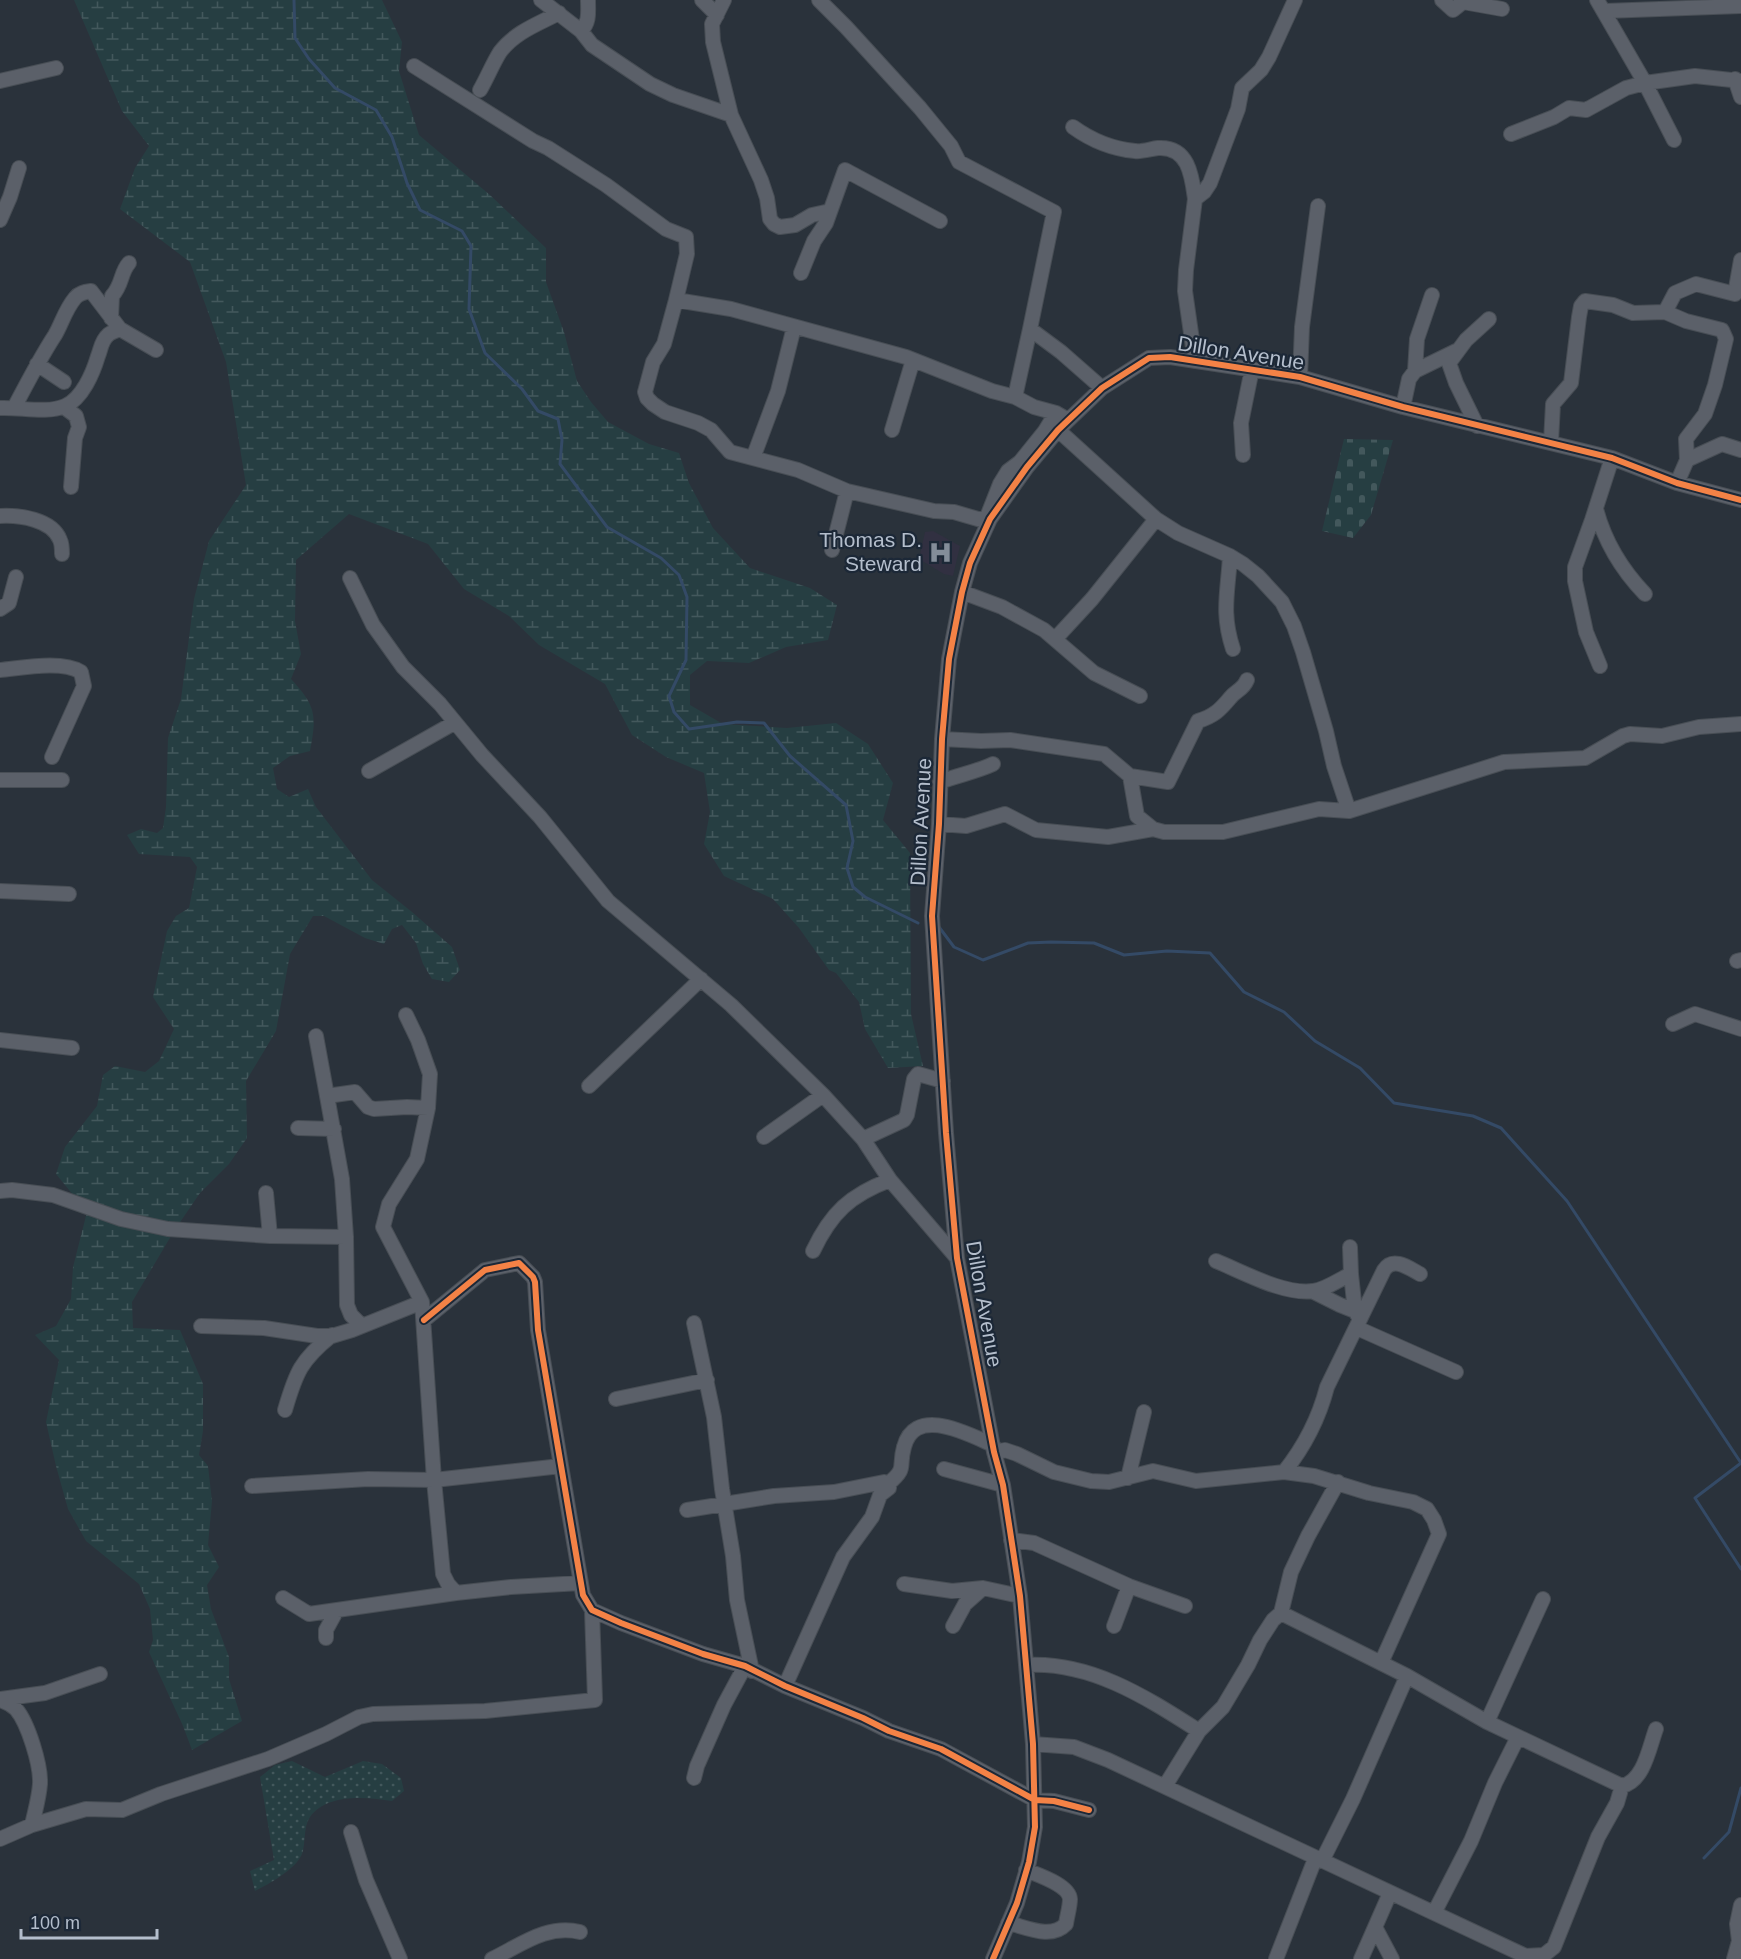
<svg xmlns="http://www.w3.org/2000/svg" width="1741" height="1959" font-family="Helvetica,sans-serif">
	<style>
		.medical { fill: #313041 }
		.grass { fill: url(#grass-dots) }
		.wetland { fill: url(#wetland-marsh) }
		.cemetery { fill: url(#cemetery-stones) }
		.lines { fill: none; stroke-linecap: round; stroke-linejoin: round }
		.stream { stroke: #344a66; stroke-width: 3 }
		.minor-casing { stroke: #484e55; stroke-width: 16 }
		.minor { stroke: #5b6069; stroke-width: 14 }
		.cycleway-casing { stroke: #1c2837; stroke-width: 10 }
		.cycleway { stroke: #f48246; stroke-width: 6 }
		.labels { text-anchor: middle; stroke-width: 4.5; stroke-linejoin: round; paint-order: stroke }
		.street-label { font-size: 21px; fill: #b4becc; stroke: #1c2837 }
		.poi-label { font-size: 21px; fill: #b4becc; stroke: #1c2837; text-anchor: end }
	</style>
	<defs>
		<pattern id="grass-dots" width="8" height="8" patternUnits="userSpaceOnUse" patternTransform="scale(1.5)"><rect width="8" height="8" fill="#263e42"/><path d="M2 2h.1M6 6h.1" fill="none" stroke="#43585c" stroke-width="1.8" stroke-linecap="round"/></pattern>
		<pattern id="wetland-marsh" width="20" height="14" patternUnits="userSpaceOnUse" patternTransform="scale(1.5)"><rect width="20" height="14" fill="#263e42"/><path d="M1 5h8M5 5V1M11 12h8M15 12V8" fill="none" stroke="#43585c"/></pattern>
		<pattern id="cemetery-stones" width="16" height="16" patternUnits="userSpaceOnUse" patternTransform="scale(1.5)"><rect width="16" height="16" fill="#263e42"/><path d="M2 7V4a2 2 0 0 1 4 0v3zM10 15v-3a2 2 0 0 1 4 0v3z" fill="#43585c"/></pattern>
	</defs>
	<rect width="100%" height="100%" fill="#2a323b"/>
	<path class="medical" d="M933,531L960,546L953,576L944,574L919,559L925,532Z"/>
	<path class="grass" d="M292,1761L325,1777L363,1761L382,1764L401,1778L404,1791L392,1801C367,1797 327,1793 310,1817C303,1827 306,1843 302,1854C296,1869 269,1884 255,1891L250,1871L274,1860L260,1777L275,1765Z"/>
	<path class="wetland" d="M74,0H382L402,42L399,71L419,135L490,195L546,248V282L564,332L577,381L591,402L608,422L649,444L679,453L689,483L713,528L750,568L810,588L837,605L828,640L786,647L749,663L707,661L690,675V705L723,724L787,728L836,723L868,744L893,783L883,820L910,853L911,1014L923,1066L888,1068L865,1029L859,1002L836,973L829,970L799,928L773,899L724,876L704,844L710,812L704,773L666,757L632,735L605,684L539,645L509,616L464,589L428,544L349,514L296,560L295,621L301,654L291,679C316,706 317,715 310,751L290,756L273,768L277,789L289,797L308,789L316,807L372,880L412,912L452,947L460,970L449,982L432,979L423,964L416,943L402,925L392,929L384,944L365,938L324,916H313L290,954L276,1031L246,1081L247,1138L229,1164L200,1193L174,1231L132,1302L133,1328L180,1330L203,1384V1431L199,1455L208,1466L212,1501L208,1545L219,1567L207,1585L211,1609L229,1657V1679L242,1721L192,1750L183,1726L149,1652L153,1640L150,1609L139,1584L86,1541L68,1509L56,1466L46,1422L59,1360L35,1335L56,1326L71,1299L73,1267L87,1212L56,1174L65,1147L97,1106L103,1075L115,1066L145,1072L159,1061L174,1029L153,997L167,931L176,916L189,908L197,867L190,857L139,854L127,835L141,829L157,833L163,828L166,807L168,738L181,699L194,599L209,541L246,485L226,362L190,262L120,209L135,168L149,146L122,111Z"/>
	<path class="cemetery" d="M1344,439L1393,440L1371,515L1353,538L1322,531Z"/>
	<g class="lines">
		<path class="stream" d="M294,0L295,38L309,59L335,88L376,110L392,137L407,183L420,210L462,231L471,246L469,309L485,353L522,389L538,411L558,419L562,440L560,464L607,527L661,558L679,575L687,597L686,660L669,696L674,712L689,729L737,722L764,723L790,756L846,805L853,841L847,868L853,887L865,897L918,923
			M939,927L954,947L983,960L1028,943L1051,942L1094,943L1124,955L1167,951L1210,953L1244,992L1284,1012L1315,1041L1360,1068L1394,1103L1473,1116L1501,1128L1567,1201L1741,1463L1695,1498L1741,1569
			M1704,1858L1729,1832L1741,1788"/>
		<defs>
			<path id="minor" d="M541,0L581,31L592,45L650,84L673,95L731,115L761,180L767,198L770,219L774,224L780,227L795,225L812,215L830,211
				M702,0L717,15
				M724,0L712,24L713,42L731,115
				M819,0L846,27L920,108L951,146L959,162L1054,212L1030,329L1061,352L1102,388
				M1442,0L1453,10L1463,2L1502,9
				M1597,0L1645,83L1674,140
				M1605,11L1741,6
				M581,31C590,22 588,12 588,0
				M414,66L533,141L548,148L606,185L666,229L686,237L687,254L676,300L731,309L906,357L992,391L1015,397L1034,407L1056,413L1068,420
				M1735,79L1741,97
				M0,81L56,68
				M480,90C487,78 493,63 500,52C515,32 538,24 559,13
				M1073,127C1091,140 1113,149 1135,151C1142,152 1150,149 1158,148C1189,146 1192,177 1195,199
				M1511,134L1554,117L1569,108L1586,110L1626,88L1645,83L1695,76L1741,81
				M0,220L10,197L19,168
				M801,273L814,241L826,223L845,170L940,221
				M676,300L664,344L653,362L645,392L647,398L653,404L665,412L698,423L711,430L730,452L798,470L847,491L934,511L954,512L978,519L987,517L1000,484L1008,471L1020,462L1045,431L1056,413
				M1665,312L1686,321L1722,330L1726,339L1715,385L1705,414L1686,439L1687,460
				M111,318L112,296C123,284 120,273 129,263
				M1195,361L1185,291L1186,270L1195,199L1204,192L1210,183L1238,109L1242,88L1261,70L1269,57L1295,0
				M37,364L64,382
				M1415,371L1417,339L1432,295
				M1300,377L1302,327L1318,206
				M1015,397L1030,329
				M64,407L76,416L79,427L75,438L71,487
				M1403,407L1409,379L1415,371L1456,351
				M0,408C21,407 46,414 65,406C82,399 93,373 98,356C101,349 101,341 108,335C111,332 116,331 120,329L156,350
				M14,408C27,383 40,358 55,335C62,323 65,310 75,298C79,293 84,292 91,291L120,329
				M1477,426L1456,383L1449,363L1466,340L1489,319
				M892,430L913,360
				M1058,430L1156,519L1178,533L1230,556L1243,564L1258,576L1282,602L1294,626L1303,652L1326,731L1334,766L1349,811
				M1551,442L1553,404L1571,383L1579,317L1581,306L1585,301L1613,305L1633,313L1665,312L1675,293L1696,284L1735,294L1741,260
				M1243,455L1241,423L1252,369
				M753,458L778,391L794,327
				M1677,483L1687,460L1722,444L1741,450
				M1596,509C1605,543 1621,569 1645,594
				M0,516C19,515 52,519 60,540C62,544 62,550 62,554
				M832,550L847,491
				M1230,556C1228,592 1221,613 1233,649
				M350,578L373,625L403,667L440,704L482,755L540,817L608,901L731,1005L823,1095L863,1139L890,1180L957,1258
				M962,592L1002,607L1044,630L1094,673L1140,696
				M0,609L9,603L16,577
				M1056,638L1092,599L1156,519
				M1600,666L1586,632L1575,581V567L1592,520L1612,458
				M0,670C22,668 62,660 81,672L84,686L52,757
				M942,739L981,741L1010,740L1104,754L1130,776L1168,782L1198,721C1214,716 1220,710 1230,698C1235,691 1243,690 1247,680
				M369,771L454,723
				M1130,776L1137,816L1153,829L1164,832H1223L1319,809L1349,811L1504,762L1585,758L1623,736L1630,734L1662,736L1699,727L1741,724
				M0,780H62
				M940,782C958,775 976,772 993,764
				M939,824L966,826L1005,814L1036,830L1108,837L1153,829
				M0,891L69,894
				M1737,961L1741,960
				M406,1015L418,1040L430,1074L428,1108L417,1159L389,1204L383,1227L422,1302L434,1480L443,1574L448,1584L456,1593L511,1587L581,1583
				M1673,1024L1695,1014L1741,1029
				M316,1036L327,1096
				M0,1040L72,1048
				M589,1086L701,979
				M298,1128L334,1129
				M764,1137L823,1095
				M863,1139L904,1120L907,1115L914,1079L918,1074L943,1081
				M0,1191L12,1190L53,1195L121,1219L168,1229L270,1236L346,1237
				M266,1193L270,1236
				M813,1251C831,1213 850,1195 890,1180
				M1216,1261C1243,1272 1284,1295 1313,1291C1325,1290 1340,1279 1351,1274L1350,1247
				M1351,1274L1355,1311
				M1314,1292L1340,1305L1355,1311L1360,1319
				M424,1320L485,1270L519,1263L533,1277L535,1282L538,1330L583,1595L592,1610L621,1623L703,1654L745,1666L785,1686L863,1718L889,1731L941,1749L1035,1800L1054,1801L1089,1810
				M694,1323L714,1417L722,1489L733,1556L737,1600L752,1671
				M361,1325L351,1315L347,1305L346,1237L342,1179L327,1096L355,1092L368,1107L374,1109L407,1107L428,1108
				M201,1326L264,1328L317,1336H332L352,1330L422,1302
				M1357,1328L1456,1372
				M616,1399L707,1380
				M285,1410C296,1372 301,1360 332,1335
				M994,1452L1005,1450L1017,1454L1054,1472L1091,1481L1109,1482L1153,1471L1196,1481L1284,1472L1314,1476L1369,1493L1413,1502L1427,1509L1434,1520L1439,1534L1381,1663
				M944,1469L1003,1485
				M1284,1472C1304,1447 1319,1418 1327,1387L1384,1270C1393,1256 1409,1268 1420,1274
				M1128,1478L1144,1412
				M252,1486L368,1479L434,1480L561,1466
				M687,1510L774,1496L834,1492L884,1482L888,1484
				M1011,1540L1034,1543L1129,1586L1185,1606
				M904,1584L952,1591L983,1588L1020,1596
				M283,1598L309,1614L456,1593
				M1281,1613L1291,1572L1308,1536L1338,1482
				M953,1626L965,1604L983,1588
				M1114,1626L1129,1586
				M326,1638V1630L337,1610
				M1026,1665C1091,1661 1147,1698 1199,1731
				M785,1686L843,1557L872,1517L880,1495L889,1488L888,1484C908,1467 898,1468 904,1447C915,1405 968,1434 993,1445
				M0,1699L45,1693L100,1674
				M0,1700C6,1702 11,1704 16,1709C28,1723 41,1765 40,1784C39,1798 35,1811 32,1825
				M1487,1722L1543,1599
				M1033,1744L1074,1747L1108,1760L1532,1959
				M694,1778L697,1766L724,1705L745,1666
				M1165,1786L1199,1731L1223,1707L1248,1665L1260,1640L1273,1620L1281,1613L1407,1676L1487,1722L1622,1786C1644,1781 1649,1748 1656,1729
				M351,1832L366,1880L400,1959
				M0,1839L32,1825L86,1809L122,1810L161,1794L268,1759L326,1734L359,1717L373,1714L485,1711L595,1700L592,1610
				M1322,1861L1353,1799L1407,1676
				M1434,1913L1471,1841L1495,1783L1518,1737
				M1008,1923C1026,1927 1051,1940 1066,1924C1067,1916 1070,1907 1070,1899C1069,1885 1038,1875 1026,1870
				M1375,1927L1392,1959
				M1525,1956L1544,1955L1554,1947L1598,1837L1617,1803L1622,1786
				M492,1959C521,1945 547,1924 580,1932
				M993,1959L1017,1903L1029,1862L1035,1827L1033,1744L1020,1596L1003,1485L994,1452L957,1258L946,1133L932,916L939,824L942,739L949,659L962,592L970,563L990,519L1027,467L1058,430L1102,388L1149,358L1170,357L1300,377L1403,407L1612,458L1677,483L1741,500
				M1276,1959L1315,1859
				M1361,1959L1390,1893
				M1734,1959L1739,1941L1737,1924L1741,1905"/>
		</defs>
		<use href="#minor" class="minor-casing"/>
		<use href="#minor" class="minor"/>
		<defs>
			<path id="cycleway" d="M424,1320L485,1270L519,1263L533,1277L535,1282L538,1330L583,1595L592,1610L621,1623L703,1654L745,1666L785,1686L863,1718L889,1731L941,1749L1035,1800L1054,1801L1089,1810
				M993,1959L1017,1903L1029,1862L1035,1827L1033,1744L1020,1596L1003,1485L994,1452L957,1258L946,1133L932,916L939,824L942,739L949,659L962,592L970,563L990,519L1027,467L1058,430L1102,388L1149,358L1170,357L1300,377L1403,407L1612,458L1677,483L1741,500"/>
		</defs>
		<use href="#cycleway" class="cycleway-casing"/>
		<use href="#cycleway" class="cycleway"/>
	</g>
	<defs>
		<symbol id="hospital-bare" viewBox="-9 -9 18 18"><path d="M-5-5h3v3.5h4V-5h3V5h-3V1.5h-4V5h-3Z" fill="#848d99" stroke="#1c2837" stroke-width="2.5" paint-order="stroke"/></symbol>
	</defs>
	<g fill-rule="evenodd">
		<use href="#hospital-bare" x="924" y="536" width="33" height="33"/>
	</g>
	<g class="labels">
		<g class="street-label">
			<text transform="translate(1241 353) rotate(9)" y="7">Dillon Avenue</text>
			<text transform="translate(921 822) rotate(-87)" y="7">Dillon Avenue</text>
			<text transform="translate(984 1304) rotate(80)" y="7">Dillon Avenue</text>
		</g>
		<g class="poi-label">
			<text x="922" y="547">Thomas D.<tspan x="922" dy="24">Steward</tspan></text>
		</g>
	</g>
	<path d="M21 1929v9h136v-9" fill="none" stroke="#b4becc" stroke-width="3"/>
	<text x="30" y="1929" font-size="18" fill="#b4becc" stroke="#1c2837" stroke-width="4.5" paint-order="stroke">100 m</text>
</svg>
